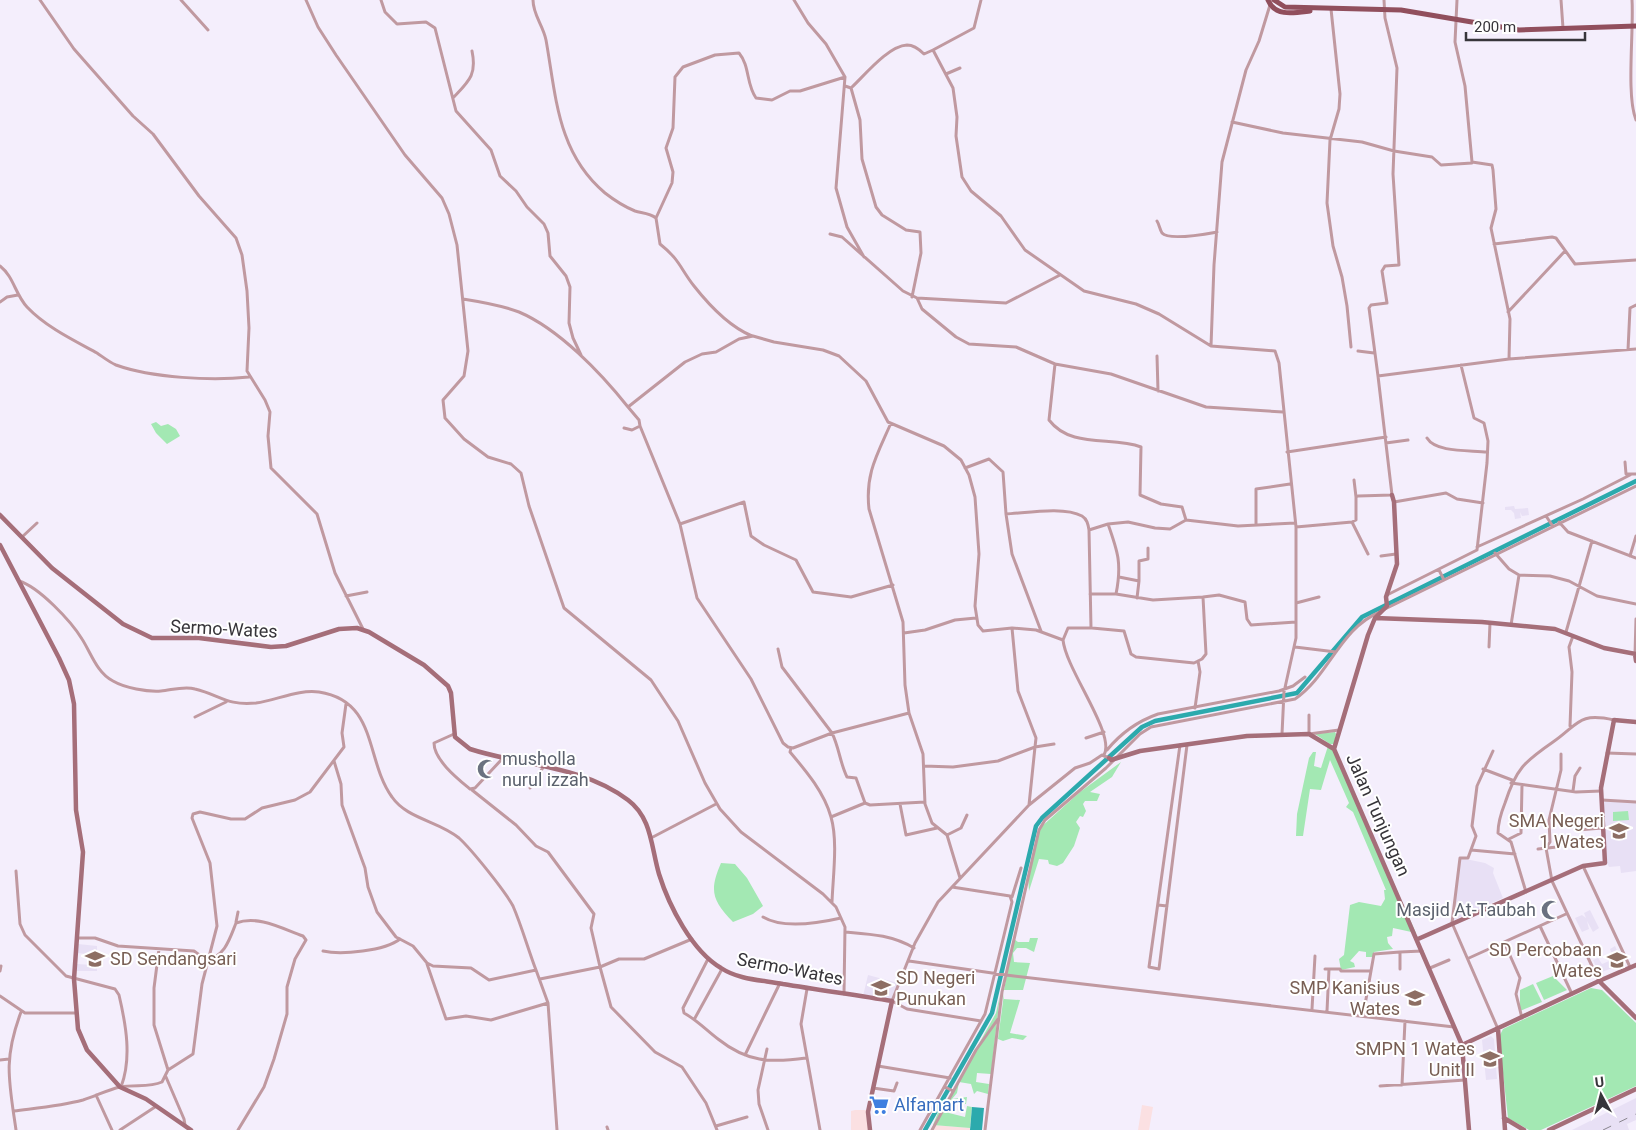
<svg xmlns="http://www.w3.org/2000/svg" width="1636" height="1130" font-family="Roboto,sans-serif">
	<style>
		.commercial { fill: #fbe0e2 }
		.built { fill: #e8e0f5 }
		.green { fill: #a3e8b3 }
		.water { fill: #2caaad }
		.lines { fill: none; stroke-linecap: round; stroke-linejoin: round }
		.canal { stroke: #2caaad; stroke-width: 4.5 }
		.street { stroke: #c099a0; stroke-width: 3 }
		.secondary { stroke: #a56e79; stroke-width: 4.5 }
		.primary { stroke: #914f5d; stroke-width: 5 }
		.rail { stroke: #89858e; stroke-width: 1; stroke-dasharray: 9 9; stroke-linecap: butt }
		.labels { text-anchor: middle; stroke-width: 4; stroke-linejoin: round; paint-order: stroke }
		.street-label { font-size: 18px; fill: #37353a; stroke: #fff }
		.worship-label { font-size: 18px; fill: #5b616d; stroke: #fff; text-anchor: start }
		.education-label { font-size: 18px; fill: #785e54; stroke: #fff; text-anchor: end }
		.shop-label { font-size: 18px; fill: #366cbe; stroke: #fff; text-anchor: start }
	</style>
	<rect width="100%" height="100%" fill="#f4eefc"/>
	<path class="commercial" d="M1142,1105L1153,1107L1149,1130H1138Z
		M855,1110H868L870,1130H851V1111Z
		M934,1125L970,1128V1130H932Z"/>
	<path class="built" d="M1514,506L1515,509L1528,508L1529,515L1522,516L1520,512L1521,518L1515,519L1514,513L1511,510H1505V507Z
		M1601,801L1636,803V871L1621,873L1620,866L1609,867L1605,859Z
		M1461,858L1485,863L1494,868L1493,873L1503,898L1452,921Z
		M1590,910L1599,928L1593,932L1587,921L1589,929L1582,932L1575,918L1582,915L1586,918L1584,913Z
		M78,944L97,946V971H77V964L92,965L93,955L78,953Z
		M1615,946L1623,964L1599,973L1593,960L1598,958L1602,964L1614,959L1610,949Z
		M868,975L898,983L892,999L863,996Z
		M1491,1036L1494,1039L1497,1079L1486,1080L1482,1040Z
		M1636,1098V1120L1627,1124L1629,1130H1572Z"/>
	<path class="green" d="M156,422L161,426L168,424L176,429L180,436L167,444L156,433L151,424Z
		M1335,732L1336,734L1334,744H1330L1315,734Z
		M1328,746L1334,749L1416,933L1393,928L1392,936L1387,937L1388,943L1393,949L1374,952L1373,957H1366V952L1359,951L1350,961L1354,963L1355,967L1341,970L1339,959L1344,955L1350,905L1359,902L1381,906L1385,899L1384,890H1386L1353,812L1346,807L1349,803L1330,760L1321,790L1310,789L1303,836H1296L1297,814L1309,758L1313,752H1316L1314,766L1321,768Z
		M1121,762L1112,777L1090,792L1100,794L1097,801H1085L1083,804L1086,811L1083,817L1080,816L1076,822L1080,828L1074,846L1063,863L1057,866L1049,864L1048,860L1039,859L1029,891L1028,877L1040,828L1080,792Z
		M1628,811L1629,820L1613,821V812Z
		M721,863L735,864L747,878L763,906L753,914L733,922C712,900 709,891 721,863Z
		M1030,938H1038L1034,952L1026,948H1017L1013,953L1014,962L1030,963L1023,990H1004L1014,939L1018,942H1029Z
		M1553,976L1567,990L1544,1000L1536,983Z
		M1533,984L1542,1002L1520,1011V990Z
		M1591,988L1602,990L1636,1023V1086L1541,1130H1529L1508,1118L1499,1037L1503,1029Z
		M1004,994V999L1020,1000L1010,1033L1027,1036L1023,1040L1012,1038L1003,1041L998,1039Z
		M1000,995L991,1074L977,1073L976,1082L989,1084L988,1094L977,1091L974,1094L971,1084L959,1082L957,1093L952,1099L967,1097L966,1104H952L949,1113L965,1117L967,1106L972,1107L970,1128L933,1125L941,1105L948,1099L996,1013Z"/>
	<path class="water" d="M972,1107L984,1108L982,1130H970Z"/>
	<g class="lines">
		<path class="canal" d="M925,1130L992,1013L1036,826L1042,818L1142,727L1155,721L1297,693L1362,617L1636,481"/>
		<path class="street" d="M40,0L74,49L133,116L153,134L199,196L236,238L242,255L247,291L249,328L247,371L265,400L270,412L268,436L271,468L317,514L335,573L363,629
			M181,0L208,30
			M306,0L318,27L336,55L405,155L442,198L449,214L457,245L468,351L464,376L443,400L445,418L464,439L488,457L511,464L521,473L529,506L564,608L651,680L678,721L705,783L720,809L741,832L823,894L836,907L845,927L844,994
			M381,0L385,12L397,24L426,22L435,28L456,111L491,150L500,176L516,191L527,207L544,224L548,233L550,256L566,276L570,287L569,323L573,338L581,355
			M533,0C533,15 543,25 546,40C556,95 557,153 605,193C614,200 625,207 635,211C642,213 650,213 656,218L660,244C680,260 680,268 694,286C709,305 730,327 752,336
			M794,0L808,23L826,44L845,77L836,188L847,227L864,257
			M981,0L974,28L933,50L953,88L957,117L956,136L962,177L971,191L1001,216L1025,250L1084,291L1136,304L1159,314L1211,346
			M1457,0L1455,42L1465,86L1472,162L1492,165L1493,170L1496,209L1491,228L1510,319L1509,359
			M1561,0L1563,28
			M1632,0C1634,31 1626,95 1636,120
			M1270,5L1259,41L1246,70L1222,162L1214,265L1211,346L1275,351L1279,363L1296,527V638L1284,692L1282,734
			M1331,9L1340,94L1339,109L1330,140L1327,203L1333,246L1342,277L1347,306L1351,347
			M946,74L960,68
			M845,86L851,88L860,120L862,159L876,207L882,215L906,230L920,232L921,253L912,297
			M851,88C865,75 888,46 907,45C914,45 920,50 924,54L933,50
			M453,98C469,81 477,75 472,51
			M1232,122L1283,133L1362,142L1394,151L1432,157L1441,165L1472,163
			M656,218L672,183L673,172L666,148L673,128L675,77L683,67L715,55L739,53C750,66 746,84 756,98L772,100L790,91H800L845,77
			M1157,221C1159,224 1160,230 1162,233C1169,241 1206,234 1217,232
			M830,234L842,237L903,291L917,298L1006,303L1060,275
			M1494,244L1552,237L1556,238L1575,264L1636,260
			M0,266C14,277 15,294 27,307C46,327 73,340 97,353C103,357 109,362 116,365C152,378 212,381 249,377
			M917,298L922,309L956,337L969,344L1016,347L1055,364
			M463,299C482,302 501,305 519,312C559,329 601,373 628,407L685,362L702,354L716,352L739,339L753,336L774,342L823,350L839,356L866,381L888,422L944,446L961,460L969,475L975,497L979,554L975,606L978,625L983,631L1012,628L1036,630L1063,640L1068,628H1091L1089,530L1108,524L1128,522L1155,528L1170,529L1186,520L1238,526L1295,523
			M0,302L7,297L18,295
			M1508,312L1565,251
			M1628,350L1630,308L1636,305
			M1358,351L1374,353
			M1157,356L1158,391
			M1378,376L1369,308L1371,305L1387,303L1382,271L1385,266L1399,265L1393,174L1397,68L1385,18L1384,0
			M891,423C877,455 865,474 869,509L903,622L905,685L909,713L923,754L925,804L932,823L947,835L960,878
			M640,426L680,524L697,598L751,679L783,743L788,747L793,748L832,733L909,713
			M624,428L632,430L640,426L639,420L628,407
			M1427,438C1436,453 1470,450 1487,452
			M1386,443L1408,440
			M1287,452L1386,437
			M1625,462L1626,474H1636
			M965,468L989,459L1003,472L1006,514C1026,513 1064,506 1082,516C1087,519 1088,524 1089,530
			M1354,480L1356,497
			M1394,502L1446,493L1457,499L1483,503
			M1006,514L1012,554L1041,631
			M1546,516L1552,525
			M1186,520L1182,507L1161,504L1140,495L1141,447C1112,436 1071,449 1049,420L1055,364L1111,374L1206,407L1283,412
			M1352,522L1368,554
			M1559,522L1568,532L1636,558
			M680,524L744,502L751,536L764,545L796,560L813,592L851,597L893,585
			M1108,524C1118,552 1122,564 1116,594
			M1256,525V489L1290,484
			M1296,527L1352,522L1356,520V497L1358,496L1392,495L1378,376L1509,359L1636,349
			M22,537L37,523
			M1477,547L1583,499L1630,475
			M1495,553L1509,569L1519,575L1550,576L1569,581L1597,596L1636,604
			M1381,556L1396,554
			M1630,556L1636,536
			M1439,570L1444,580
			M1119,577L1139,581
			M19,581C39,587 71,621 82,639C91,653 97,673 113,681C125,688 147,692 161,691C172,690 184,686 195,689C220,695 227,706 256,703C277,700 299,689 319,692C378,701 365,760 392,797C407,819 439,821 459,838C472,850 505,891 513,906C522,927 528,949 536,970
			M1090,594H1116L1153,600L1203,597L1206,654L1202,659L1194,663L1136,657L1131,654L1124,631L1092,628
			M1387,595L1477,550L1487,463L1488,441L1484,423L1474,418L1461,365
			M346,596L367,592
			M1203,597L1219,595L1245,602L1247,619L1251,625L1296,622
			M1137,598L1139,581V561L1148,559V548
			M1296,603L1319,597
			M1385,609L1636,486
			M1511,625L1519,575
			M1012,628L1018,691L1036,738L1035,747L1054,744
			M1566,632L1592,541
			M904,633L925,630L955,620L976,618
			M1063,640C1066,670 1116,734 1104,755
			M1295,647L1336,652
			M1489,647L1490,623
			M778,649L782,667L832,733C839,747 840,763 847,777L856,778L865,803L870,805L925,802
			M1635,654L1636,619
			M1195,708L1200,672L1198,661
			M1309,715V734L1339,730
			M195,717L226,702
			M1570,726L1572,672L1569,647L1573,636
			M454,734L434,743C434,760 458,779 470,789L475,788L503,758
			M1086,738L1104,732
			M1180,745L1149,967L1159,969L1187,745
			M791,748L790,752C806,771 824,792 831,817C838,841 833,876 832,902
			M1107,750C1121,733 1138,721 1158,714L1279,691L1293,686L1305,677
			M1493,751L1477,786L1472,826L1476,836L1468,858H1460L1452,923L1498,1029
			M1607,753L1636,754
			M1561,754V770L1549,820L1550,842L1546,848L1552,881L1599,981
			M334,761L341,784L342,805L365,868L368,887L377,912L396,937L413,946L427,963L433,966L471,968L489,980L536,970L548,1003L557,1130
			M924,766L953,767L998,761L1035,747L1029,805
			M1483,769L1512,780
			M1511,783L1576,792L1601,791
			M530,788L544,766
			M472,790L516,825L536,846L548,852L594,914L591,928L600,967L540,979
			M1573,791L1575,776L1580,768
			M1602,800L1636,802
			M900,804L906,835L937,828
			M831,817L865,803
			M1578,830L1602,828
			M947,835L961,828L967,815
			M651,838L716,804
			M1509,839L1521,833L1522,785
			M1538,849L1557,847
			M1471,850L1515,854
			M1583,866L1630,967
			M16,871L20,924L25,935L66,976L115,989L119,995C126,1025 132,1058 121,1087
			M1526,892L1511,842L1498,833C1498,823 1501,813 1505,803C1516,769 1524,762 1553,742C1579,724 1578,712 1614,720
			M1012,897L1021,868
			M1158,905L1167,906
			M763,917C783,929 819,923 841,918
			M236,922L238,912
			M1540,926L1572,994
			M846,932C870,934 892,935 914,948
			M78,938H95L118,946L194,951L206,960
			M692,939L644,959H619L600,967L611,1007L655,1052L682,1067L706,1103L717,1130
			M1504,942L1520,978L1516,994L1522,1018
			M159,949L154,988V1025L168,1070
			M323,951C341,955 385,951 400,939
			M1469,958L1566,914
			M708,959L683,1008L684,1013C697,1020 706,1030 718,1039C747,1062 770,1063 806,1058
			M206,960C225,957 230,938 236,923C258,915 281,928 303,936L306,940L295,959L287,987V1014L274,1059L264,1087L238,1130
			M909,961L1006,975L1454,1027
			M427,964L446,1019L466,1016L491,1020L548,1003
			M1430,968L1449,960
			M1325,969H1340L1341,971H1370
			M1400,969V952L1422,951
			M0,971L1,966
			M807,989L801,1024L820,1130
			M0,996L25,1013H76
			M1312,1009L1315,956
			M1327,1011L1329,969
			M1363,1016L1374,954L1400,952
			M695,1018L722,969
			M981,1021L907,1009L892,1001L915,943L938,902L1029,805L1075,768L1090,763L1102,755L1109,758
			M767,1049L758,1090L759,1104L768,1130
			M745,1055L780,983
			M0,1060L9,1059
			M878,1066L950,1078
			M166,1077L184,1119L185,1125
			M1402,1085L1405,1021
			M1380,1086L1465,1080
			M945,1087L953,1091
			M873,1088L894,1091L897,1083
			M96,1095L112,1130
			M14,1111C37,1108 61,1106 83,1100C96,1096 107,1090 120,1087C135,1084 149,1088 162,1082L168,1070L193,1054L202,984L217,926L210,863L192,818L193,814L200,812L231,819H245L262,808L295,800L310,792L344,747L342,733L346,704
			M716,1126L747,1117
			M607,1127L608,1130
			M16,1130C9,1081 3,1060 21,1012
			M120,1130L155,1107
			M920,1130L985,1014L1012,902L1010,896L952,887
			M932,1130L976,1050L998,1019
			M985,1130L1002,992L1039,830L1045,820L1106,768L1140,734L1151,727L1295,699C1329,676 1340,628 1380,612"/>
		<path class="secondary" d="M0,515L52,568L123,624L152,638H199L271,647L286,646L339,629L357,628L369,632L424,665L448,686L451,693L455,737L470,749C522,766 582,765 628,800C652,818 651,847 659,874C669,906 692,951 721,968C739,980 762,980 783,984C819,990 856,995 892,1001L868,1112L870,1130
			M0,545L59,658L69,680L74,704L76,810L83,852L74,979L78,1029L87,1050L120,1087L146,1099L191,1130
			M1375,618L1482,622L1555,629L1604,648L1636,654
			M1635,654L1636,661
			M1334,749L1368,635L1375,618L1387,606L1386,597L1397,564L1394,502L1392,495
			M1109,758L1111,760L1140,751L1247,736L1309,734L1334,749L1462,1045L1469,1130
			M1418,939L1583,866L1605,863L1601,788L1614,720L1636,722
			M1599,981L1636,965
			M1498,1029L1505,1130
			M1462,1045L1599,981L1636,1018
			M1504,1118L1524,1130
			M1549,1130L1636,1089"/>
		<path class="primary" d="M1268,0C1275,17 1294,13 1310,11
			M1274,0L1285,7L1401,10L1519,30L1636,26"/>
		<path class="rail" d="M1603,1130L1636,1114"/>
	</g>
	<defs>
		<symbol id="mosque-bare" viewBox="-9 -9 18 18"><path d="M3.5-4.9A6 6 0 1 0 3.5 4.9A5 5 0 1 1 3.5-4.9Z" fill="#6b7280" stroke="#fff" stroke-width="2.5" paint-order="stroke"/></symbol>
		<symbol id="school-bare" viewBox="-9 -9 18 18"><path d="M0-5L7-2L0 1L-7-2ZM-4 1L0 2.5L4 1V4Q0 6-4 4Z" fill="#8d6e63" stroke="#fff" stroke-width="2.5" paint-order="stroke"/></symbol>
		<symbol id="supermarket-bare" viewBox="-9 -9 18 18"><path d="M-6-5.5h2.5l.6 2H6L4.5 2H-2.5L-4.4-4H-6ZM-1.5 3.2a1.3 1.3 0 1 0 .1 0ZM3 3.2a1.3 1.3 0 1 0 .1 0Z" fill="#3f7fe0" stroke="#fff" stroke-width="2.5" paint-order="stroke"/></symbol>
	</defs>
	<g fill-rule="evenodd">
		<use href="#mosque-bare" x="473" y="755" width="28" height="28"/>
		<use href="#school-bare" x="1605" y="817" width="28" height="28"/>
		<use href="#mosque-bare" x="1537" y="896" width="28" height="28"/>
		<use href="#school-bare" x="81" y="945" width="28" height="28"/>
		<use href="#school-bare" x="1603" y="946" width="28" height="28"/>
		<use href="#school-bare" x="867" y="974" width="28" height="28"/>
		<use href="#school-bare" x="1401" y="984" width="28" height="28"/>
		<use href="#school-bare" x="1476" y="1045" width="28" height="28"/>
		<use href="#supermarket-bare" x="865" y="1091" width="28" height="28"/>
	</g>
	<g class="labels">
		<g class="street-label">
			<text transform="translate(224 629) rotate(3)" y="6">Sermo-Wates</text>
			<text transform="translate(1378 815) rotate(66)" y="6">Jalan Tunjungan</text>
			<text transform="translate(790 969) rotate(11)" y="6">Sermo-Wates</text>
		</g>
		<g class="worship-label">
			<text x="502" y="765">musholla<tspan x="502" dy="21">nurul izzah</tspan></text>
			<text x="1536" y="916" text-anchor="end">Masjid At-Taubah</text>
		</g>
		<g class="education-label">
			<text x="1604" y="827">SMA Negeri<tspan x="1604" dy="21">1 Wates</tspan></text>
			<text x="1602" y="956">SD Percobaan<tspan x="1602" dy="21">Wates</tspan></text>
			<text x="110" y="965" text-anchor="start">SD Sendangsari</text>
			<text x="896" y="984" text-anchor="start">SD Negeri<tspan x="896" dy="21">Punukan</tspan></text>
			<text x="1400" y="994">SMP Kanisius<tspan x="1400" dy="21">Wates</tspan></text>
			<text x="1475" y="1055">SMPN 1 Wates<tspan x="1475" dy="21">Unit II</tspan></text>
		</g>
		<g class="shop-label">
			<text x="894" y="1111">Alfamart</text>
		</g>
	</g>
	<g transform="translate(1601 1095) rotate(353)" stroke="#ffffff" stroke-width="4" paint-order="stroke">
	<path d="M0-4L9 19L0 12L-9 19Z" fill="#37353a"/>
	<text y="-8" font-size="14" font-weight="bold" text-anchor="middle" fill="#37353a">U</text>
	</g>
	<path d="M1466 32v8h119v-8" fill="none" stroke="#37353a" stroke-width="2.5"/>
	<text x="1474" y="32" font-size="15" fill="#37353a" stroke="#ffffff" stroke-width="4" paint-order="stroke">200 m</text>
</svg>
